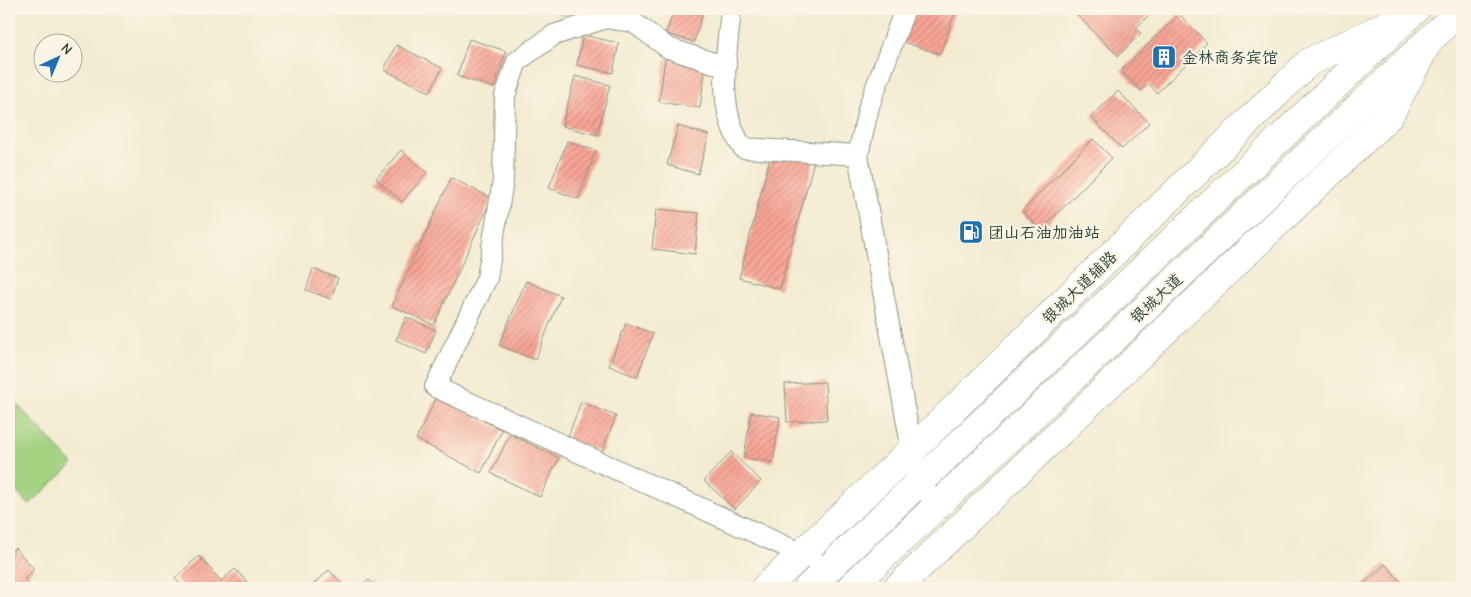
<svg xmlns="http://www.w3.org/2000/svg" width="1471" height="597" font-family="'Comic Neue','LXGW WenKai TC',sans-serif">
	<style>
		.green { fill: #a3d281; stroke: #61885a }
		.building { fill: url(#building-hatch) }
		.lines { fill: none; stroke-linecap: round; stroke-linejoin: round }
		.street-casing { stroke: #899482; stroke-width: 22 }
		.secondary-casing { stroke: #899482; stroke-width: 29 }
		.primary-casing { stroke: #899482; stroke-width: 29 }
		.street { stroke: #fff; stroke-width: 20 }
		.secondary { stroke: #fff; stroke-width: 28 }
		.primary { stroke: #fff; stroke-width: 28 }
		.labels { text-anchor: middle; stroke-width: 4.5; stroke-linejoin: round; paint-order: stroke }
		.poi-label { font-size: 16px; fill: #1f3d34; stroke: #fcf5e5; text-anchor: start }
		.street-label { font-size: 16px; fill: #1f3d34; stroke: #fcf5e5 }
	</style>
	<defs>
		<pattern id="building-hatch" width="6" height="6" patternUnits="userSpaceOnUse" patternTransform="scale(1.25)"><rect width="6" height="6" fill="#f9a596"/><path d="M-1 1l2-2M0 6l6-6M5 7l2-2" fill="none" stroke="#c9887b"/></pattern>
	</defs>
	<rect width="100%" height="100%" fill="#fcf5e5"/>
	<filter id="ink" filterUnits="userSpaceOnUse"><feTurbulence type="fractalNoise" baseFrequency=".02" numOctaves="2"/><feDisplacementMap in="SourceGraphic" scale="10" xChannelSelector="R" yChannelSelector="G"/><feConvolveMatrix kernelMatrix="1 2 1 2 8 2 1 2 1" color-interpolation-filters="sRGB"/></filter>
	<filter id="wash" filterUnits="userSpaceOnUse"><feTurbulence type="fractalNoise" baseFrequency=".0096" numOctaves="4" result="noise"/><feDisplacementMap in="SourceGraphic" scale="20" xChannelSelector="R" yChannelSelector="G"/><feGaussianBlur stdDeviation="1.12" result="paint"/><feColorMatrix in="noise" values="0 0 0 0 0 0 0 0 0 0 0 0 0 0 0 0 0 1.4 0 .05"/><feComposite in="paint" operator="in"/></filter>
	<g filter="url(#wash)">
		<rect width="100%" height="100%" fill="#f3ebd1"/>
		<path class="green" d="M9,396L73,464L29,505L9,484Z"/>
		<g id="blocks">
			<path class="building" d="M553,9H568L563,16Z
				M674,9H704L694,42L666,34Z
				M914,9L930,14L932,9H956L940,54L903,42Z
				M1071,9H1143L1149,15L1136,28L1141,33L1118,56Z
				M1179,14L1207,43L1157,93L1149,84L1141,91L1121,71Z
				M583,35L619,43L613,73L577,65Z
				M469,39L506,51L494,88L457,76Z
				M396,45L442,68L430,92L384,70Z
				M665,59L706,64L700,108L659,102Z
				M575,76L610,85L597,135L562,126Z
				M1118,91L1149,123L1122,149L1091,117Z
				M678,126L709,135L698,174L667,165Z
				M1093,139L1112,158L1041,230L1022,211Z
				M567,141L596,151L578,199L549,188Z
				M773,146L815,157L780,289L739,278Z
				M401,150L427,172L402,202L376,179Z
				M451,178L492,198L434,325L392,306Z
				M656,209L699,213L695,254L652,249Z
				M313,269L338,278L331,299L306,290Z
				M526,281L561,296L535,360L499,345Z
				M406,317L436,330L426,354L396,340Z
				M626,323L653,334L637,377L609,366Z
				M825,382L827,420L787,422L785,384Z
				M437,397L502,430L481,473L416,439Z
				M581,402L616,416L602,452L567,439Z
				M751,412L780,417L773,462L744,458Z
				M510,434L559,458L540,497L491,473Z
				M731,452L761,481L735,509L704,481Z
				M15,548L34,569L24,579L32,588H9V554Z
				M199,556L221,581L235,569L253,588H184L175,578Z
				M1385,564L1407,588H1359Z
				M329,570L346,588H309Z
				M369,580L376,588H360Z"/>
		</g>
	</g>
	<g filter="url(#ink)">
		<use href="#blocks" fill-opacity="0" stroke="#899482" stroke-width="1"/>
		<g class="lines">
			<defs>
				<path id="street" d="M731,9C727,54 715,108 743,148L858,155
					M905,9L869,106L858,155L918,483L938,504
					M726,67L668,48L633,22L606,18L554,35L517,61L505,96L503,181L487,278L435,387L813,559"/>
				<path id="secondary" d="M765,588L912,450L1309,62L1406,16
					M897,588L1389,116L1427,44"/>
				<path id="primary" d="M808,588L1416,9
					M850,588L1462,9"/>
			</defs>
			<use href="#street" class="street-casing"/>
			<use href="#secondary" class="secondary-casing"/>
			<use href="#primary" class="primary-casing"/>
			<use href="#street" class="street"/>
			<use href="#secondary" class="secondary"/>
			<use href="#primary" class="primary"/>
		</g>
	</g>
	<defs>
		<symbol id="building-square" viewBox="-11 -11 22 22"><rect x="-9" y="-9" width="18" height="18" rx="4" fill="#1f6fb2" stroke="#fcf5e5"/><path d="M-4-6H4V6H1V3H-1V6H-4ZM-2.5-4.3h1.7v1.8h-1.7ZM.8-4.3h1.7v1.8H.8ZM-2.5-1h1.7V.8h-1.7ZM.8-1h1.7V.8H.8Z" fill="#fff"/></symbol>
		<symbol id="fuel-square" viewBox="-11 -11 22 22"><rect x="-9" y="-9" width="18" height="18" rx="4" fill="#1f6fb2" stroke="#fcf5e5"/><path d="M-5.5-6h7V0h2V4h1.3V-2.5L3-4.5l.8-.8L6-3V5H2.5V1h-1V6h-7ZM-4.2-4.7v3.2H.2V-4.7Z" fill="#fff"/></symbol>
	</defs>
	<g fill-rule="evenodd">
		<use href="#building-square" x="1150" y="43" width="28" height="28"/>
		<use href="#fuel-square" x="957" y="218" width="28" height="28"/>
	</g>
	<g class="labels">
		<g class="poi-label">
			<text x="1182" y="63">金林商务宾馆</text>
			<text x="988" y="238">团山石油加油站</text>
		</g>
		<g class="street-label">
			<text transform="translate(1079 287) rotate(-44)" y="6">银城大道辅路</text>
			<text transform="translate(1156 298) rotate(-43)" y="6">银城大道</text>
		</g>
	</g>
	<rect width="1471" height="597" fill="none" stroke="#fcf5e5" stroke-width="30"/>
	<g transform="translate(58 58) rotate(44)"><circle r="24" fill="#fcf5e5" stroke="#a4ab9e"/>
	<path d="M0-4L9 19L0 12L-9 19Z" fill="#1f6fb2"/>
	<text y="-8" font-size="14" font-weight="bold" text-anchor="middle" fill="#1f3d34">N</text>
	</g>
</svg>
